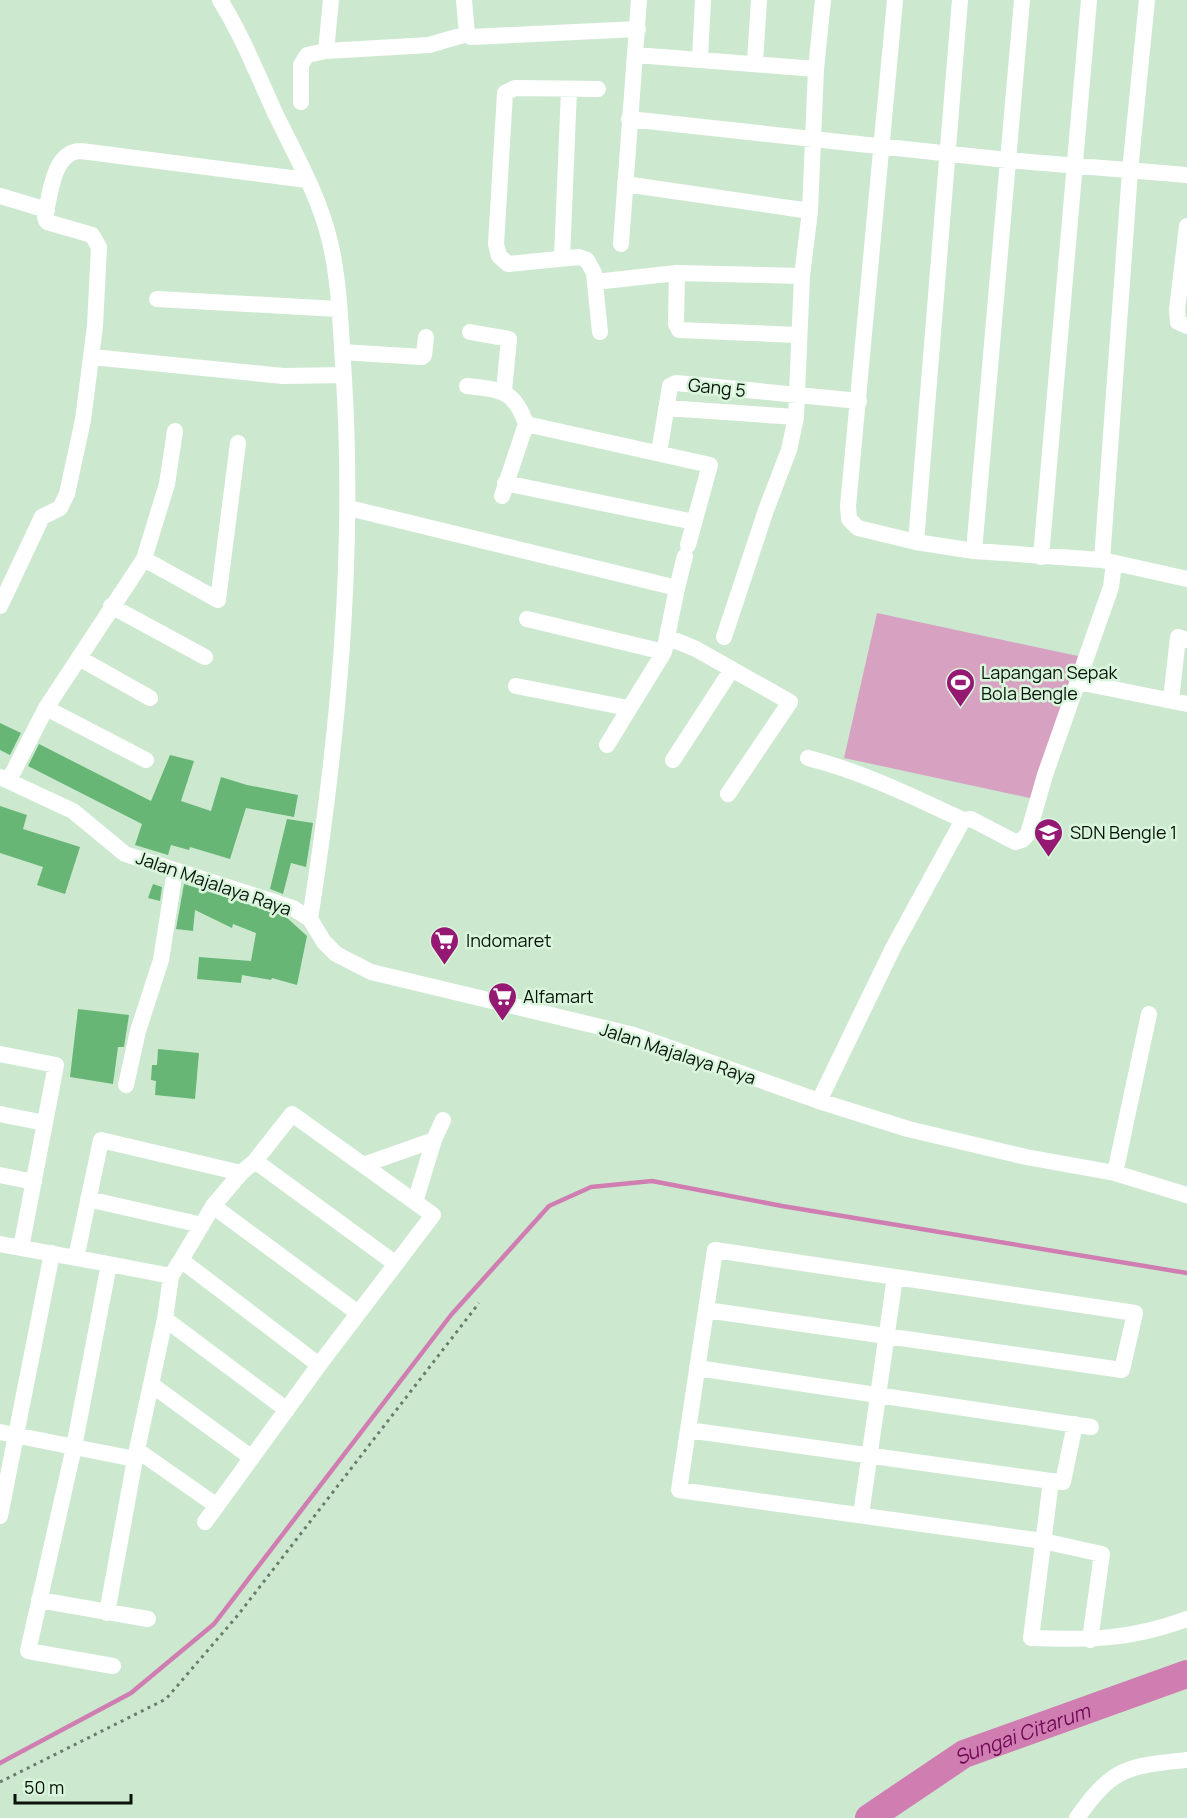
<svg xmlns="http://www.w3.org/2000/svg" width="1187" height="1818" font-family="Manrope,sans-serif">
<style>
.green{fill:#d7a2c2}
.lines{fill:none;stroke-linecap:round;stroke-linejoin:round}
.stream{stroke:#d07db1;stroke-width:4.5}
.river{stroke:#d07db1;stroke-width:28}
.building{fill:#67b676}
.path{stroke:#697c6c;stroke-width:3;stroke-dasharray:3 4.5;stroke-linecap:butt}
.minor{stroke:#fff;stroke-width:16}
.labels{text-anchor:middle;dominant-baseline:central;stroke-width:5;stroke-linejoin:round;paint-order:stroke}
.street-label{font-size:18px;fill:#09130a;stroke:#d9f6dd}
.poi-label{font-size:18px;fill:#09130a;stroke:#d9f6dd;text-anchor:start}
.water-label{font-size:20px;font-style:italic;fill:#700a55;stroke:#d9f6dd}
</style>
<rect width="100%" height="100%" fill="#cce9d0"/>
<path class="green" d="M 877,613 L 1078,656 L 1039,800 L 844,758 Z"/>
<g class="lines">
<path class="stream" d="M 0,1763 L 131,1693 L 214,1624 L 451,1315 L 549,1206 L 591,1187 L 652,1181 L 782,1206 L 1187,1273"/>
<path class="river" id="s1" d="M 869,1818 L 964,1754 L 1187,1674"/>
</g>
<path class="building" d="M 0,723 L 21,733 L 10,755 L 0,750 Z
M 39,744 L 151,801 L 170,755 L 194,761 L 181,801 L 211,811 L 221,777 L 247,785 L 298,795 L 294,817 L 246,808 L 230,859 L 190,847 L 189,850 L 171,845 L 168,855 L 135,845 L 142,824 L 28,766 Z
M 0,806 L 27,815 L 23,829 L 80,847 L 65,894 L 37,885 L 43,867 L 0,853 Z
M 287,819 L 313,823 L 306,867 L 291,863 L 283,894 L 270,889 Z
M 153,884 L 162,887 L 160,901 L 148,898 Z
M 184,884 L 285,916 L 307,936 L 297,985 L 272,978 L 271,980 L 242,975 L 241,983 L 197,979 L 199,957 L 251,961 L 256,933 L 233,924 L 232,928 L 195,910 L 193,931 L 176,929 Z
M 78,1009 L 129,1015 L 124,1047 L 118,1047 L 113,1084 L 70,1077 Z
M 158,1049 L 199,1053 L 195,1099 L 155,1095 L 156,1081 L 151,1080 L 152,1065 L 157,1065 Z"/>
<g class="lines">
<path class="path" d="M 0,1782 L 166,1699 L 238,1615 L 479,1303"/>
<path class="minor" d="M 220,0 C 243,37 258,76 276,115 C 296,156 320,198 330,242 C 340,283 341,336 344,379 C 355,560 338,740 310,919
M 464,0 L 467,34 L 471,37 L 638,29
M 895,0 L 848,506 L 849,519 L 858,528 L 916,542 L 974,551 L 1102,560 L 1187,579
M 326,51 L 429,45 L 467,34
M 636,55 L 816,69
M 700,58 L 703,0
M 755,62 L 759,0
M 598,89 L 515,88 L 505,93 L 496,244 L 499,256 L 508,264 L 579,257 L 587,260 L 594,273 L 600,332
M 301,102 L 301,65 L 307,55 L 326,51 L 331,0
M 629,119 L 1007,160 L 1187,175
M 625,184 L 810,211
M 0,196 L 47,210
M 1187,226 L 1177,310 L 1178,322 L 1187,326
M 621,244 L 639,0
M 562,258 L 569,90
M 595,282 L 677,273
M 157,299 L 338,309
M 470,332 L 509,339 L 504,391
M 798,335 L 679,330 L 676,324 L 677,273 L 802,276
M 342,352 L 422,357 L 424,355 L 426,337
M 92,357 L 283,376 L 343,375
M 467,386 C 500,390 514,389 526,424 L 502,496
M 666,408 L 796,417
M 526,424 L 710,465 L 688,545
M 659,453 L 670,386 L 676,383 L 859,401
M 505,483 L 694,522
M 349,508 L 677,588 L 664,652 L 527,619
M 916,542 L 960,0
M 974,551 L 1022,0
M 1041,557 L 1089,0
M 144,559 L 218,600 L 238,443
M 1102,560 L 1130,171 L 1147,0
M 677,588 L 685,556
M 0,606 L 42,517 L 60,508 L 67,494 L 83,420 L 95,326 L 99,247 L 92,235 L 47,222 L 45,217 C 50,195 53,151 81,151 L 307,180
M 111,606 L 205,657
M 667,637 L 696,649 L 790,702 L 728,794
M 724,637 L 766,510 L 789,450 L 796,417 L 802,276 L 810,211 L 816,69 L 823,0
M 79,658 L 150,698
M 1078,682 L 1187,704
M 516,686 L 628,708
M 1171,700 L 1178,637 L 1187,640
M 46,708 L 146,760
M 607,745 L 664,652
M 808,758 C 863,772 912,796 963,820
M 673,760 L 732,669
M 0,777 L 73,811 L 125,854 L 293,908 L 310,919 L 324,942 L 336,954 L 371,972 L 634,1035 L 819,1101 L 908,1129 L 1026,1157 L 1115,1173 L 1187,1195
M 9,780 L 46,708 L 144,559 L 167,484 L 175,431
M 0,1054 L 56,1065 L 21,1248
M 126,1085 L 138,1031 L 161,960 L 175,871
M 819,1101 L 893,948 L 963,820 L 971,819 L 1015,842 L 1022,840 L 1028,834 L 1045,775 L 1111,587 L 1114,563
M 0,1114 L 45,1123
M 434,1140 L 443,1120
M 255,1161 L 396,1264
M 363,1165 L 434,1140 L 415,1202
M 241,1173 L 255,1161 L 292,1114 L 433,1215 L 319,1365
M 1115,1173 L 1149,1014
M 0,1175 L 34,1182
M 88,1199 L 202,1225
M 213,1206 L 358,1313
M 0,1244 L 109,1264 L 74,1447 L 0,1432
M 76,1258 L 101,1140 L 241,1173 L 213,1206 L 181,1260
M 109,1264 L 171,1276 L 181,1260 L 319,1365 L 205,1522
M 165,1319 L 287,1410
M 697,1368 L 1091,1427
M 152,1385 L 252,1458
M 688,1430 C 697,1370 706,1310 715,1250 L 1135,1313 L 1122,1370 L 706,1310
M 137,1450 L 217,1506
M 1051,1481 L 1063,1482 L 1075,1424
M 861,1515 L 895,1277
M 0,1516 L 52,1253
M 39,1600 L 148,1619
M 107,1613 L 135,1459
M 1090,1640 L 1102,1554 L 1043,1541 L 679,1490 L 688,1430 L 1051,1481 L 1031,1638 C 1090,1640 1130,1640 1187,1619
M 113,1666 L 28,1651 L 74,1447 L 135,1459 L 165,1319 L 171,1276
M 1077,1818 C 1113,1767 1127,1766 1187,1760"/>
</g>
<defs>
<symbol id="stadium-pin" viewBox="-11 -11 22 30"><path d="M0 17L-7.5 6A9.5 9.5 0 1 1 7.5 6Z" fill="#951872" stroke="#d9f6dd"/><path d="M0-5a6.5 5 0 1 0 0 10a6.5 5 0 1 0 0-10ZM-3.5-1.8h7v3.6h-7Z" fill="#fff"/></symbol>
<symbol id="school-pin" viewBox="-11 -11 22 30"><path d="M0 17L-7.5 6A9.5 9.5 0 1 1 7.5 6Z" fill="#951872" stroke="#d9f6dd"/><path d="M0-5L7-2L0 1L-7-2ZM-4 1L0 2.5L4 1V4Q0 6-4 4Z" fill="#fff"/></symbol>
<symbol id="supermarket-pin" viewBox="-11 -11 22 30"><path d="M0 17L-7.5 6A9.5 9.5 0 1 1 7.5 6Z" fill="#951872" stroke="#d9f6dd"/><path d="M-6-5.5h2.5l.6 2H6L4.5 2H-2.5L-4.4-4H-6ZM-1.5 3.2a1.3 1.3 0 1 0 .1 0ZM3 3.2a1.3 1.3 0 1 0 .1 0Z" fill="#fff"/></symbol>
</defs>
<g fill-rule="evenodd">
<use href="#stadium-pin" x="944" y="666" width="33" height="45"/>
<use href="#school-pin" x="1032" y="816" width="33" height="45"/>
<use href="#supermarket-pin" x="428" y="924" width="33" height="45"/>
<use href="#supermarket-pin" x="486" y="980" width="33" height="45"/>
</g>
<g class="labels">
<g class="street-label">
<text transform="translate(717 387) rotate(6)">Gang 5</text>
<text transform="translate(214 883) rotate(19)">Jalan Majalaya Raya</text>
<text transform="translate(678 1053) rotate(18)">Jalan Majalaya Raya</text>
</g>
<g class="poi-label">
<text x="981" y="672">Lapangan Sepak<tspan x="981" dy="21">Bola Bengle</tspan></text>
<text x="1070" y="832">SDN Bengle 1</text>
<text x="466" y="940">Indomaret</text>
<text x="523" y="996">Alfamart</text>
</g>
<g class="water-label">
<text stroke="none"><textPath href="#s1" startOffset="176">Sungai Citarum</textPath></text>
</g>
</g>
<path d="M15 1794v9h116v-9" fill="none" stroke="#09130a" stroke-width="3"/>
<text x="24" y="1794" font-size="18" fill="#09130a" stroke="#d9f6dd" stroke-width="4.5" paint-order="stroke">50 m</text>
</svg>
